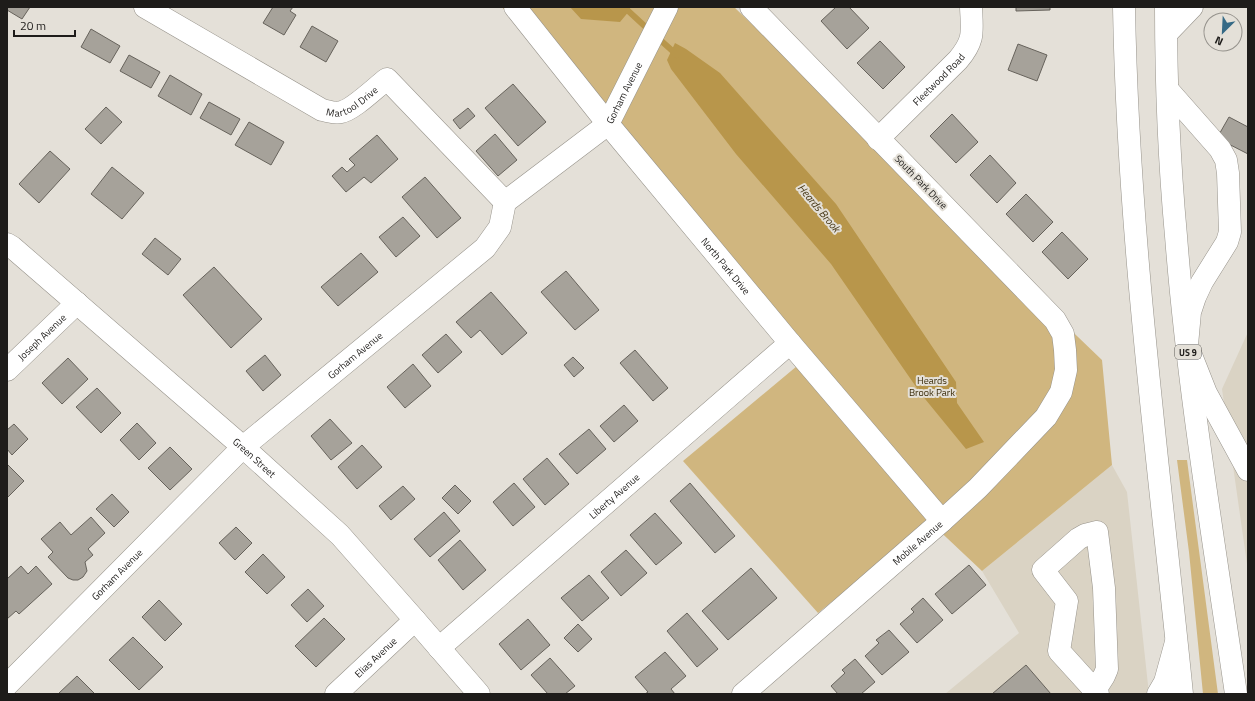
<svg xmlns="http://www.w3.org/2000/svg" width="1255" height="701" font-family="'Titillium Web',sans-serif">
<style>
.built{fill:#dad3c4}
.green{fill:#d0b67f}
.water{fill:#b8964b}
.lines{fill:none;stroke-linecap:round;stroke-linejoin:round}
.stream{stroke:#b8964b;stroke-width:6}
.building{fill:#a6a29a;stroke:#67635c}
.minor-casing{stroke:#97938b;stroke-width:23}
.highway-casing{stroke:#97938b;stroke-width:23}
.minor{stroke:#fff;stroke-width:22}
.highway{stroke:#fff;stroke-width:22}
.labels{text-anchor:middle;dominant-baseline:central;stroke-width:4;stroke-linejoin:round;paint-order:stroke}
.shield{fill:#e4e0d8;stroke:#595753;stroke-width:1}
.shield-label{font-size:9px;font-weight:bold;fill:#1e1c1a}
.street-label{font-size:10px;fill:#1e1c1a;stroke:#e4e0d8}
.park-label{font-size:10px;fill:#382907;stroke:#e4e0d8}
.water-label{font-size:11px;font-style:italic;fill:#453615;stroke:#e4e0d8}
</style>
<rect width="100%" height="100%" fill="#e4e0d8"/>
<path class="built" d="M 1248,332 L 1248,571 L 1222,389 Z
M 1112,465 L 1127,492 L 1149,694 L 945,694 L 1019,633 L 982,571 Z"/>
<path class="green" d="M 502,7 L 734,7 L 1102,360 L 1112,465 L 982,571 L 930,522 L 818,613 L 683,461 L 797,366 Z
M 1177,460 L 1187,460 L 1218,694 L 1203,694 L 1189,552 Z"/>
<path class="water" d="M 570,7 L 630,7 L 630,10 L 620,22 L 581,19 Z
M 675,43 L 686,49 L 720,73 L 836,204 L 956,382 L 957,403 L 984,442 L 966,449 L 921,394 L 831,264 L 736,154 L 671,69 L 667,60 Z"/>
<g class="lines">
<path class="stream" d="M 624,7 L 650,31
M 657,37 L 677,55"/>
</g>
<path class="building" d="M 7,7 L 30,7 L 22,19 L 7,10 Z
M 273,7 L 293,7 L 290,11 L 296,15 L 284,35 L 263,23 Z
M 836,7 L 849,7 L 869,28 L 847,49 L 821,21 Z
M 1016,7 L 1050,7 L 1050,10 L 1016,11 Z
M 312,26 L 338,41 L 326,62 L 300,47 Z
M 91,29 L 120,46 L 110,63 L 81,47 Z
M 880,41 L 905,67 L 883,89 L 857,63 Z
M 1018,44 L 1047,55 L 1037,81 L 1008,70 Z
M 129,55 L 160,72 L 151,88 L 120,71 Z
M 170,75 L 202,94 L 191,115 L 158,96 Z
M 513,84 L 546,122 L 518,146 L 485,108 Z
M 209,102 L 240,119 L 231,135 L 200,118 Z
M 106,107 L 122,122 L 101,144 L 85,129 Z
M 468,108 L 475,116 L 460,129 L 453,120 Z
M 952,114 L 978,142 L 956,163 L 930,136 Z
M 1229,117 L 1248,127 L 1248,154 L 1217,138 Z
M 249,122 L 284,142 L 271,165 L 235,145 Z
M 495,134 L 517,160 L 498,176 L 476,151 Z
M 377,135 L 398,159 L 371,183 L 364,177 L 346,192 L 332,176 L 342,167 L 347,172 L 355,165 L 349,159 Z
M 50,151 L 70,169 L 39,203 L 19,184 Z
M 990,155 L 1016,183 L 997,203 L 970,175 Z
M 112,167 L 144,193 L 122,219 L 91,194 Z
M 425,177 L 461,218 L 437,238 L 402,197 Z
M 1026,194 L 1053,222 L 1033,242 L 1006,214 Z
M 403,217 L 420,236 L 396,257 L 379,237 Z
M 1062,232 L 1088,259 L 1068,279 L 1042,252 Z
M 155,238 L 181,259 L 168,275 L 142,254 Z
M 361,253 L 378,272 L 338,306 L 321,287 Z
M 214,267 L 262,319 L 231,348 L 183,295 Z
M 566,271 L 599,310 L 575,330 L 541,292 Z
M 491,292 L 527,333 L 502,355 L 480,330 L 471,338 L 456,322 Z
M 446,334 L 462,352 L 438,373 L 422,355 Z
M 635,350 L 668,388 L 653,401 L 620,363 Z
M 265,355 L 281,375 L 263,391 L 246,371 Z
M 573,357 L 584,368 L 574,377 L 564,365 Z
M 68,358 L 88,379 L 62,404 L 42,383 Z
M 413,364 L 431,386 L 405,408 L 387,387 Z
M 97,388 L 121,413 L 101,433 L 76,407 Z
M 624,405 L 638,421 L 614,442 L 600,426 Z
M 330,419 L 352,443 L 331,460 L 311,436 Z
M 137,423 L 156,443 L 139,460 L 120,440 Z
M 14,424 L 28,439 L 12,455 L 7,449 L 7,430 Z
M 589,429 L 606,449 L 577,474 L 559,454 Z
M 362,445 L 382,467 L 357,489 L 338,467 Z
M 170,447 L 192,469 L 170,490 L 148,468 Z
M 547,458 L 569,484 L 545,505 L 523,479 Z
M 7,464 L 24,481 L 7,498 Z
M 514,483 L 535,507 L 513,526 L 493,502 Z
M 690,483 L 735,536 L 715,553 L 670,501 Z
M 455,485 L 471,501 L 458,514 L 442,498 Z
M 403,486 L 415,499 L 391,520 L 379,506 Z
M 112,494 L 129,512 L 114,527 L 96,509 Z
M 444,512 L 460,531 L 430,557 L 414,539 Z
M 655,513 L 682,543 L 656,565 L 630,535 Z
M 91,517 L 105,533 L 88,549 L 93,555 L 85,562 L 87,571 L 83,577 L 78,580 L 73,580 L 68,578 L 48,557 L 53,552 L 41,539 L 60,522 L 71,535 Z
M 236,527 L 252,543 L 235,560 L 219,543 Z
M 460,540 L 486,570 L 463,590 L 438,560 Z
M 626,550 L 647,573 L 621,596 L 601,572 Z
M 263,554 L 285,577 L 267,594 L 245,572 Z
M 969,565 L 986,585 L 952,614 L 935,594 Z
M 21,566 L 28,574 L 36,566 L 52,584 L 19,614 L 16,611 L 7,619 L 7,579 Z
M 751,568 L 777,598 L 728,640 L 702,611 Z
M 589,575 L 609,598 L 582,621 L 561,598 Z
M 308,589 L 324,606 L 307,622 L 291,605 Z
M 923,598 L 943,620 L 917,643 L 900,624 L 914,612 L 911,609 Z
M 159,600 L 182,624 L 165,641 L 142,617 Z
M 687,613 L 718,649 L 697,667 L 667,631 Z
M 324,618 L 345,639 L 316,667 L 295,646 Z
M 528,619 L 550,645 L 521,670 L 499,644 Z
M 578,624 L 592,639 L 578,652 L 564,638 Z
M 889,630 L 909,652 L 882,675 L 865,656 L 879,643 L 876,640 Z
M 133,637 L 163,667 L 139,690 L 109,660 Z
M 665,652 L 686,676 L 671,689 L 675,694 L 645,694 L 648,692 L 635,677 Z
M 550,658 L 575,686 L 565,694 L 548,694 L 531,675 Z
M 855,659 L 875,682 L 861,694 L 838,694 L 831,686 L 845,673 L 842,670 Z
M 1026,665 L 1051,694 L 992,694 Z
M 77,676 L 95,694 L 58,694 Z"/>
<g class="lines">
<defs>
<g id="minor">
<path id="s1" d="M 145,7 L 322,110 C 328,111 335,114 341,112 C 353,110 376,87 387,79 L 505,202"/>
<path id="s2" d="M 515,7 L 608,124 L 790,343 L 942,521"/>
<path d="M 1167,33 L 1192,7"/>
<path d="M 1168,90 L 1220,149 L 1226,160 L 1228,173 L 1230,232 L 1227,242 L 1202,282 L 1195,297 L 1190,312 L 1187,345 L 1206,393 L 1248,470"/>
<path id="s3" d="M 878,139 L 958,60 C 975,40 972,32 971,7"/>
<path id="s4" d="M 7,244 L 12,247 L 243,447 L 340,535 L 415,620 L 479,694"/>
<path id="s5" d="M 7,370 L 77,303"/>
<path id="s6" d="M 439,648 L 790,343"/>
<path id="s7" d="M 7,685 L 243,447 L 485,248 L 500,227 L 505,202 L 608,124 L 667,7"/>
<path d="M 1095,690 L 1104,676 L 1107,669 L 1104,588 L 1097,532 L 1085,535 L 1078,539 L 1043,570 L 1067,601 L 1059,651 L 1098,694"/>
<path id="s8" d="M 336,694 L 415,620"/>
<path id="s9" d="M 743,694 L 942,521 L 978,488 L 1046,417 L 1061,392 L 1066,370 L 1065,350 L 1063,334 L 1055,320 L 751,7"/>
<path d="M 1158,694 L 1165,682 L 1176,642"/>
</g>
<path id="highway" d="M 1124,7 C 1128,237 1159,465 1182,694
M 1166,7 C 1166,83 1169,160 1176,236 C 1188,390 1214,542 1236,694"/>
</defs>
<use href="#minor" class="minor-casing"/>
<use href="#highway" class="highway-casing"/>
<use href="#minor" class="minor"/>
<use href="#highway" class="highway"/>
</g>
<g class="labels">
<rect class="shield" x="1175" y="345" width="26" height="14" rx="3"/>
<g class="shield-label">
<text x="1188" y="352">US 9</text>
</g>
<g class="street-label">
<text stroke="none"><textPath href="#s3" startOffset="85">Fleetwood Road</textPath></text>
<text stroke="none"><textPath href="#s7" startOffset="864">Gorham Avenue</textPath></text>
<text stroke="none"><textPath href="#s1" startOffset="238">Martool Drive</textPath></text>
<text transform="translate(921 182) rotate(46)">South Park Drive</text>
<text stroke="none"><textPath href="#s2" startOffset="334">North Park Drive</textPath></text>
<text stroke="none"><textPath href="#s5" startOffset="48">Joseph Avenue</textPath></text>
<text stroke="none"><textPath href="#s7" startOffset="480">Gorham Avenue</textPath></text>
<text stroke="none"><textPath href="#s4" startOffset="327">Green Street</textPath></text>
<text stroke="none"><textPath href="#s6" startOffset="232">Liberty Avenue</textPath></text>
<text stroke="none"><textPath href="#s9" startOffset="231">Mobile Avenue</textPath></text>
<text stroke="none"><textPath href="#s7" startOffset="156">Gorham Avenue</textPath></text>
<text stroke="none"><textPath href="#s8" startOffset="54">Elias Avenue</textPath></text>
</g>
<g class="park-label">
<text x="932" y="380">Heards<tspan x="932" dy="12">Brook Park</tspan></text>
</g>
<g class="water-label">
<text transform="translate(819 208) rotate(50)">Heards Brook</text>
</g>
</g>
<rect width="1255" height="701" fill="none" stroke="#1e1c1a" stroke-width="16"/>
<g transform="translate(1223 32) rotate(204)"><circle r="19" fill="#e4e0d8" stroke="#95928c"/>
<path d="M0-3L7 15L0 10L-7 15Z" fill="#366a86"/>
<text y="-6" font-size="11" font-weight="bold" text-anchor="middle" fill="#1e1c1a">N</text>
</g>
<path d="M14 30v6h61v-6" fill="none" stroke="#1e1c1a" stroke-width="2"/>
<text x="20" y="30" font-size="12" fill="#1e1c1a" stroke="#e4e0d8" stroke-width="3" paint-order="stroke">20 m</text>
</svg>
